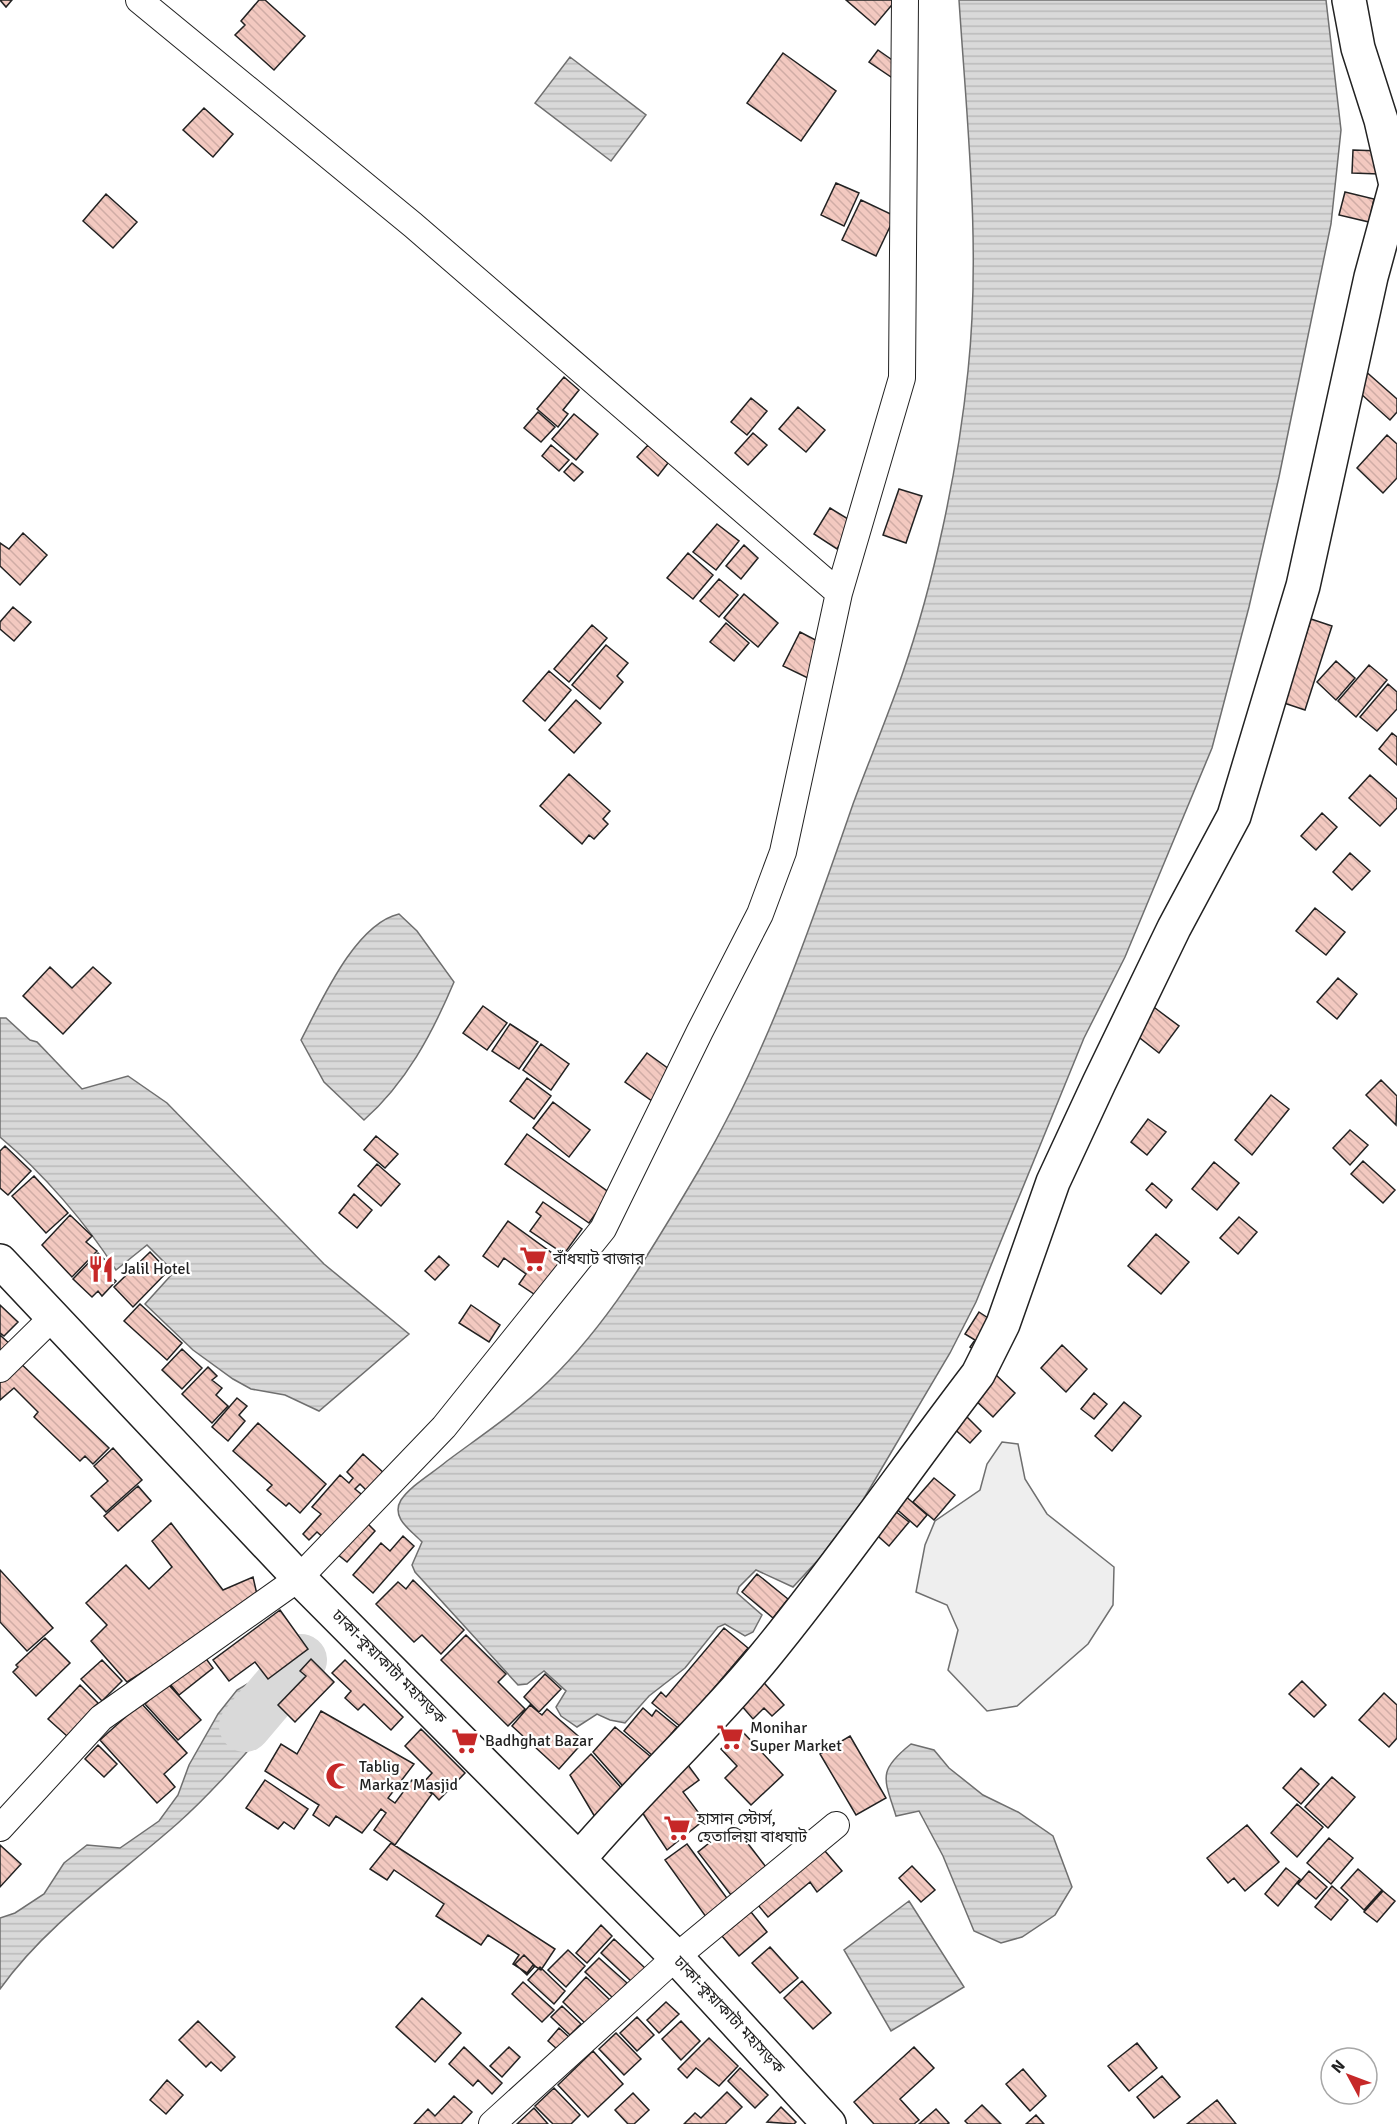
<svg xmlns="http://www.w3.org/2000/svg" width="1397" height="2124" font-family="Signika,'Noto Sans Bengali',sans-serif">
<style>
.green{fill:#eee;stroke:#6f6f6f;stroke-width:1.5}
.water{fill:url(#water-rules);stroke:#6f6f6f;stroke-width:1.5}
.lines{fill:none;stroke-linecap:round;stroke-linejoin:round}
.river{stroke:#d9d9d9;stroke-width:52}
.building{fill:url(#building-back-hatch);stroke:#222;stroke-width:1.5}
.street-casing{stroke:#222;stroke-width:28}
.secondary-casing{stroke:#222;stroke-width:36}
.primary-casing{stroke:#222;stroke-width:36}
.street{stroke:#fff;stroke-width:26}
.secondary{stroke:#fff;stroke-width:33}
.primary{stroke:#fff;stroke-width:33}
.labels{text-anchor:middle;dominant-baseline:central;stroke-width:4.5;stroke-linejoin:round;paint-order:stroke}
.poi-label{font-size:16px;fill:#222;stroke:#fff;text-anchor:start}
.street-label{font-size:16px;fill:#222;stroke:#fff}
</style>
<defs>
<pattern id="water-rules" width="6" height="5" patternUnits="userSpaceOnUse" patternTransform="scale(1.5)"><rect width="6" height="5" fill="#d9d9d9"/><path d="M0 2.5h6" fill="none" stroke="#bababa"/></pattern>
<pattern id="building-back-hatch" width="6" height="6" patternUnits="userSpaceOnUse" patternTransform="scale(1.5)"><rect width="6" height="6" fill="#f3c9c0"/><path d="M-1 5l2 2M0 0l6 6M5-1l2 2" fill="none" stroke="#d0aca5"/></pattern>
</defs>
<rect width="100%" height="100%" fill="#fff"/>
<path class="green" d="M 1002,1442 L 1018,1444 L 1025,1479 L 1047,1514 L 1114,1567 L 1113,1605 L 1088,1644 L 1017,1706 L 987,1711 L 948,1670 L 958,1630 L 947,1605 L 916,1592 L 925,1545 L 935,1521 L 980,1490 L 987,1464 Z"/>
<path class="water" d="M 959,0 L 1326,0 L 1341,130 L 1331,224 L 1279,477 L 1249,607 L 1212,748 L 1125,957 L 1084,1038 L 976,1302 L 950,1353 L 863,1500 L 819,1559 L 793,1587 L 756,1570 L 739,1587 L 737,1593 L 762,1615 L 753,1632 L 745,1636 L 725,1624 L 718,1627 L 685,1668 L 649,1696 L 625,1723 L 610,1720 L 597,1714 L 577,1727 L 561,1716 L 556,1707 L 566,1691 L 544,1671 L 527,1684 L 518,1685 L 415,1572 L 412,1565 L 422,1542 C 412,1531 390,1518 401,1500 C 411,1485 433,1473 447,1461 C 482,1435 518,1411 549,1381 C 611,1321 655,1244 699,1170 C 766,1056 810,929 853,804 C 869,761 887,718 902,675 C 934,583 958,469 968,371 C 981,248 967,123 959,0 Z
M 570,57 L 646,115 L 611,161 L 535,103 Z
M 399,914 L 417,931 L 454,982 C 432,1034 406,1083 364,1120 L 324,1082 L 301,1040 C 321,1002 355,924 399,914 Z
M 0,1018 L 6,1018 L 30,1040 L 37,1042 L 82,1089 L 128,1076 L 167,1103 L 324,1264 L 409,1334 L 319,1411 L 285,1395 L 251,1389 L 233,1379 L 193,1350 L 145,1304 L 174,1272 L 147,1245 L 116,1270 C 87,1224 42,1172 0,1137 Z
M 289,1668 L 297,1678 C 283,1690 273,1700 275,1720 C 244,1755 213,1792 178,1823 C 117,1877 48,1922 0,1989 L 0,1918 L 15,1913 L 44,1894 L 64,1863 L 87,1845 L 120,1848 L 159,1821 L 178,1795 L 189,1765 L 218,1714 L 237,1690 L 254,1680 L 271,1681 Z
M 911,1744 L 934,1750 L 949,1768 L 983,1795 L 1018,1812 L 1053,1836 L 1072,1887 L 1055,1915 L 1022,1937 L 1001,1943 L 974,1931 L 943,1856 L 919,1811 L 896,1816 C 884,1778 877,1771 911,1744 Z
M 909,1901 L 964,1987 L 891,2031 L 844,1950 Z"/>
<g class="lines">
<path class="river" d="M 245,1726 L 301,1660"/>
</g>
<path class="building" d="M 0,0 L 12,0 L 6,7 Z
M 259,0 L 265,0 L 305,36 L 274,70 L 235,35 L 245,25 L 241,21 Z
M 846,0 L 896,0 L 875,25 Z
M 878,50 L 902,67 L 894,79 L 869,62 Z
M 783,53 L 836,91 L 801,141 L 747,103 Z
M 204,108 L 233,134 L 213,157 L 183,130 Z
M 1353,150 L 1380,151 L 1379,174 L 1352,173 Z
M 836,183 L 859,193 L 844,226 L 821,215 Z
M 1345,192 L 1374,199 L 1369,222 L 1339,215 Z
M 106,194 L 137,222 L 113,248 L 83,221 Z
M 861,200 L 895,216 L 876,256 L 842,240 Z
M 1363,369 L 1397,399 L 1397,412 L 1390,420 L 1350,384 Z
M 564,377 L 579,390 L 563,410 L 568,414 L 558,427 L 537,409 Z
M 751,398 L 767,411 L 747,435 L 731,422 Z
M 798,407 L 825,430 L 806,452 L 779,429 Z
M 538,412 L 555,427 L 541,442 L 524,428 Z
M 574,414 L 598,434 L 576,460 L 552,439 Z
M 753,433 L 767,445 L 748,465 L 735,453 Z
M 1387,435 L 1397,444 L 1397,478 L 1383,493 L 1357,468 Z
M 551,445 L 569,460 L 559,471 L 542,456 Z
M 648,445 L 668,463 L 658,476 L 637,457 Z
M 572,463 L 583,472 L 574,481 L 564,472 Z
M 899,489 L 922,496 L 906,543 L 883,535 Z
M 830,508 L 853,522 L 837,549 L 814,534 Z
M 717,524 L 739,541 L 716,570 L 693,552 Z
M 23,533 L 47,555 L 20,585 L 0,566 L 0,543 L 9,549 Z
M 744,545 L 758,558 L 741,579 L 726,566 Z
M 688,553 L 713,575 L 693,599 L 667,578 Z
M 719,579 L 738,595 L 719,617 L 700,601 Z
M 744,594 L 778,623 L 758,647 L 724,618 Z
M 13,607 L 31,622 L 14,641 L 0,629 L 0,622 Z
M 1311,619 L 1332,626 L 1305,710 L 1284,703 Z
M 726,623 L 749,643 L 734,661 L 710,642 Z
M 592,625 L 607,638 L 569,682 L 554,669 Z
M 800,632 L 831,648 L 814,681 L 783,666 Z
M 606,645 L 628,663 L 617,676 L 623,682 L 600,709 L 572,685 Z
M 1336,661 L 1355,678 L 1336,700 L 1317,682 Z
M 1369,665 L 1387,680 L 1356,717 L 1338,701 Z
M 549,671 L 571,690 L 545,721 L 523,701 Z
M 1388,684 L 1397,692 L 1397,709 L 1377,731 L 1360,717 Z
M 576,700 L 601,723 L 574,753 L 549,730 Z
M 1392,733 L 1397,737 L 1397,765 L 1379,749 Z
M 569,774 L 610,811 L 603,819 L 608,824 L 594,839 L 589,835 L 582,844 L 540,806 Z
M 1370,775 L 1397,799 L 1397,808 L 1380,826 L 1349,798 Z
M 1322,813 L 1337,827 L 1316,850 L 1301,836 Z
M 1350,853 L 1370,871 L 1352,890 L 1333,872 Z
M 1315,908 L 1345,932 L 1326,955 L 1296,931 Z
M 50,967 L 72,988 L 93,967 L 111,983 L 63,1034 L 23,996 Z
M 1338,978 L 1357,994 L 1337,1019 L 1317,1002 Z
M 1151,1005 L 1179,1026 L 1159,1053 L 1131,1031 Z
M 483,1006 L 507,1023 L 487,1050 L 463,1033 Z
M 510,1024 L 538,1042 L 519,1069 L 492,1051 Z
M 541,1044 L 569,1064 L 551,1090 L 523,1070 Z
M 647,1053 L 673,1072 L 652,1101 L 625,1082 Z
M 527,1078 L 551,1096 L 534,1119 L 510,1101 Z
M 1381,1080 L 1397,1096 L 1396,1125 L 1366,1095 Z
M 1271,1095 L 1289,1109 L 1252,1155 L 1235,1140 Z
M 553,1102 L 590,1130 L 569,1157 L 533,1128 Z
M 1148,1119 L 1166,1132 L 1147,1155 L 1131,1142 Z
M 1350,1130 L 1368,1145 L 1350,1165 L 1333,1148 Z
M 527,1134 L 610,1193 L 589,1223 L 505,1164 Z
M 376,1136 L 398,1154 L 385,1168 L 364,1150 Z
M 5,1146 L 31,1171 L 8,1195 L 0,1188 L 0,1151 Z
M 1363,1161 L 1395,1190 L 1383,1203 L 1351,1174 Z
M 1214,1162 L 1239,1183 L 1217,1210 L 1192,1189 Z
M 377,1164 L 400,1184 L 381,1206 L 358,1186 Z
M 34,1176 L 68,1213 L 46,1233 L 12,1196 Z
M 1152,1183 L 1172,1200 L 1166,1208 L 1146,1190 Z
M 354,1194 L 372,1210 L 357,1228 L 339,1213 Z
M 543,1202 L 582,1229 L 564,1254 L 530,1231 L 541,1216 L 536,1212 Z
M 70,1215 L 92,1236 L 86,1242 L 97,1251 L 72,1277 L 42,1245 Z
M 1239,1217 L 1257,1232 L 1238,1254 L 1220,1238 Z
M 508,1221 L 563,1261 L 537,1296 L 519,1284 L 526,1274 L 504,1258 L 498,1267 L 483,1256 Z
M 1156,1234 L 1189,1262 L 1161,1294 L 1128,1266 Z
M 150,1252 L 168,1271 L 133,1307 L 114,1287 Z
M 98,1253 L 111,1266 L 105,1272 L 116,1281 L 102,1296 L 98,1291 L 92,1297 L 73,1279 Z
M 439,1256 L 449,1265 L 435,1280 L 425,1271 Z
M 140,1304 L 182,1343 L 167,1360 L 124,1321 Z
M 0,1305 L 18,1322 L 4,1336 L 0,1333 Z
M 471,1305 L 500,1325 L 489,1342 L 459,1323 Z
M 979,1312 L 1000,1326 L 981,1354 L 970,1347 L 975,1340 L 965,1334 Z
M 0,1335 L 12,1346 L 0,1359 Z
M 1062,1345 L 1087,1369 L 1066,1392 L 1041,1368 Z
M 182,1349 L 202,1368 L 182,1389 L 162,1370 Z
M 15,1358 L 109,1448 L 93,1464 L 85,1456 L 80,1461 L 34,1417 L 38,1412 L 14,1388 L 0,1400 L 0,1373 Z
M 208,1367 L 217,1376 L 212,1380 L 222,1388 L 216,1395 L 228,1406 L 212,1423 L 182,1394 Z
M 995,1374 L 1015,1393 L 993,1417 L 973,1398 Z
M 1094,1393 L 1107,1404 L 1094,1419 L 1081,1409 Z
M 237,1398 L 247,1406 L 239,1415 L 245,1421 L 228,1441 L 212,1427 Z
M 1124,1402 L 1141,1416 L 1112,1451 L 1095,1436 Z
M 962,1412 L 981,1431 L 970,1443 L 950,1425 Z
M 258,1423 L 326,1484 L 300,1513 L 289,1503 L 286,1506 L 267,1490 L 272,1485 L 233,1451 Z
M 113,1448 L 142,1480 L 106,1512 L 91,1496 L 108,1481 L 94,1466 Z
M 363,1454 L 385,1474 L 368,1492 L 360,1484 L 355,1489 L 365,1497 L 326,1540 L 317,1532 L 309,1540 L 303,1534 L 321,1514 L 312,1507 L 340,1475 L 349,1483 L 353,1478 L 347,1472 Z
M 934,1478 L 955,1495 L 934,1520 L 913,1502 Z
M 138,1486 L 151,1501 L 118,1531 L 104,1516 Z
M 903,1494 L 927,1515 L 917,1527 L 893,1506 Z
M 890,1507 L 909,1522 L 889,1546 L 871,1530 Z
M 362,1518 L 375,1531 L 347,1562 L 332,1550 Z
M 171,1523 L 223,1590 L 253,1577 L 258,1599 L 127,1682 L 91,1641 L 107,1625 L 86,1603 L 126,1565 L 149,1589 L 172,1567 L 152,1541 Z
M 403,1536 L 414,1546 L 373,1593 L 353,1575 L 381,1543 L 390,1551 Z
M 0,1570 L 53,1628 L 27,1651 L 0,1622 Z
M 757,1574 L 788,1599 L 773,1618 L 742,1592 Z
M 413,1580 L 464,1630 L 441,1654 L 422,1635 L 414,1642 L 376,1604 L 398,1582 L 406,1589 Z
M 280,1610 L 308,1649 L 268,1679 L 255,1662 L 229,1681 L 213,1660 Z
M 724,1628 L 748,1648 L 681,1727 L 652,1703 L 661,1692 L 666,1697 Z
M 466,1635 L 506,1674 L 498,1682 L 525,1709 L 508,1726 L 441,1660 Z
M 45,1638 L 70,1663 L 36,1696 L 13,1672 L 18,1667 L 16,1665 Z
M 204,1656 L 213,1668 L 179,1695 L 170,1684 Z
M 311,1659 L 334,1682 L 295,1722 L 278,1705 L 306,1676 L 300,1671 Z
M 102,1660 L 122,1681 L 102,1701 L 81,1679 Z
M 345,1660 L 403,1717 L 391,1730 L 364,1704 L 358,1710 L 345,1698 L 351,1691 L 332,1673 Z
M 545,1674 L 561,1689 L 539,1712 L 524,1697 Z
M 757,1675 L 784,1705 L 772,1716 L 764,1708 L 753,1719 L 734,1697 Z
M 1302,1681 L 1326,1705 L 1314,1717 L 1289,1694 Z
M 167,1683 L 201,1720 L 178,1740 L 145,1704 Z
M 80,1685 L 98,1703 L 67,1736 L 48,1719 Z
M 1384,1693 L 1397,1705 L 1397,1738 L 1389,1747 L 1359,1720 Z
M 141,1703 L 187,1753 L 164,1774 L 175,1787 L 157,1803 L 100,1740 Z
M 530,1705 L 542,1715 L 547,1709 L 584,1741 L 559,1769 L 512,1726 Z
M 643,1708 L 652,1716 L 656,1710 L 677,1727 L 653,1756 L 624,1731 Z
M 321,1711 L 414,1764 L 388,1798 L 395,1803 L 412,1780 L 432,1794 L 395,1845 L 374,1830 L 386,1813 L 381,1809 L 362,1833 L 336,1816 L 329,1826 L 313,1815 L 319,1805 L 265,1771 L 281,1744 L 297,1754 Z
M 615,1727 L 656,1761 L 628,1792 L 593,1752 Z
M 421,1729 L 465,1773 L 439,1800 L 423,1783 L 432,1773 L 405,1746 Z
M 741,1730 L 783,1775 L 751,1805 L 725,1778 L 737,1766 L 721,1749 Z
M 850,1736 L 886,1798 L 856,1815 L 820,1754 Z
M 98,1745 L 117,1764 L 104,1777 L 85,1759 Z
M 591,1754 L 625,1792 L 595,1817 L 570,1775 Z
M 682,1757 L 699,1780 L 683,1792 L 704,1820 L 667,1850 L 636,1803 Z
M 1301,1768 L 1319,1784 L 1301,1804 L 1283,1788 Z
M 1332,1777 L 1355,1797 L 1328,1828 L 1305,1807 Z
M 265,1780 L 308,1809 L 294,1829 L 284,1822 L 278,1829 L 246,1808 Z
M 1297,1804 L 1323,1827 L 1297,1857 L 1271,1833 Z
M 733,1824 L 766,1867 L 731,1895 L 698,1852 Z
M 1247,1825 L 1279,1862 L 1245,1891 L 1234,1878 L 1228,1883 L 1207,1858 Z
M 1329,1838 L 1353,1858 L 1331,1884 L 1307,1863 Z
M 391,1843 L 555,1949 L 541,1970 L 533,1965 L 527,1973 L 513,1964 L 519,1955 L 488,1935 L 481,1945 L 436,1916 L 444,1904 L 394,1870 L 387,1880 L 370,1869 Z
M 687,1844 L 732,1905 L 709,1921 L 665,1860 Z
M 819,1844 L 842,1871 L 817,1892 L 810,1882 L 768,1917 L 753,1899 Z
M 0,1845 L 21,1864 L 0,1887 Z
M 912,1866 L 935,1890 L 921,1902 L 899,1878 Z
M 1286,1868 L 1300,1879 L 1278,1906 L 1265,1894 Z
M 1358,1869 L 1382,1890 L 1364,1910 L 1341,1888 Z
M 1309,1871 L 1327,1887 L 1316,1899 L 1298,1884 Z
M 1332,1886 L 1348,1900 L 1331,1920 L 1315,1907 Z
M 1383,1891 L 1395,1901 L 1377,1922 L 1364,1912 Z
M 751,1912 L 767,1932 L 739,1956 L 722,1936 Z
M 601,1925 L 612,1936 L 587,1963 L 576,1953 Z
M 614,1939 L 645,1968 L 632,1982 L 601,1953 Z
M 770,1947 L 798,1978 L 780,1993 L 752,1963 Z
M 568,1950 L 585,1966 L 566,1987 L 548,1970 Z
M 524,1955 L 535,1966 L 527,1975 L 515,1964 Z
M 599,1958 L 627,1983 L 613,1998 L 585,1972 Z
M 540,1967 L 565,1991 L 554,2004 L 528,1980 Z
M 586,1977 L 611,2001 L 588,2026 L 563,2002 Z
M 802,1981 L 831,2013 L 813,2029 L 784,1998 Z
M 523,1982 L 554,2010 L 542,2022 L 512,1994 Z
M 422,1998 L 461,2033 L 435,2062 L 396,2027 Z
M 666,2002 L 679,2014 L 659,2033 L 647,2020 Z
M 562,2006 L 581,2024 L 570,2035 L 551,2017 Z
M 637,2017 L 654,2035 L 637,2051 L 620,2033 Z
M 198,2021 L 235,2057 L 221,2071 L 211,2062 L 206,2067 L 179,2040 Z
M 681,2021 L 700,2041 L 681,2060 L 662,2039 Z
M 559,2028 L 569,2037 L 557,2049 L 548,2041 Z
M 616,2033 L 641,2059 L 624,2075 L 599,2049 Z
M 709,2038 L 738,2066 L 719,2086 L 696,2068 L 687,2078 L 678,2069 Z
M 1137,2043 L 1157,2068 L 1129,2091 L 1108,2066 Z
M 464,2047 L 502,2083 L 492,2094 L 478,2080 L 473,2086 L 449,2064 Z
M 509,2047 L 520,2057 L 502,2077 L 490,2066 Z
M 914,2047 L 934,2068 L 900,2099 L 919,2120 L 914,2124 L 874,2124 L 854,2102 Z
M 593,2051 L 623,2084 L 588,2117 L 558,2085 Z
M 740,2068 L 768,2095 L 755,2108 L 728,2081 Z
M 1023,2069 L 1046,2096 L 1030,2111 L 1006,2084 Z
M 1162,2076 L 1180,2097 L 1154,2118 L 1137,2097 Z
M 167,2080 L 183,2095 L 166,2114 L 150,2100 Z
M 554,2088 L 580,2115 L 571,2124 L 553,2124 L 535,2106 Z
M 727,2092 L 742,2107 L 725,2124 L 684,2124 L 695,2113 L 701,2118 Z
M 633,2093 L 649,2110 L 634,2124 L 628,2124 L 615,2110 Z
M 454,2096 L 472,2112 L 461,2124 L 414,2124 L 428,2109 L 435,2116 Z
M 1217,2100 L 1236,2124 L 1187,2124 Z
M 982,2105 L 1001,2124 L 968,2124 L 965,2121 Z
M 781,2107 L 796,2122 L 794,2124 L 767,2122 Z
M 534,2108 L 548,2124 L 517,2124 Z
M 936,2109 L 949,2123 L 947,2124 L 919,2124 Z
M 1036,2115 L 1044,2124 L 1026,2124 Z"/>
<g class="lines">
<defs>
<path id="street" d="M 139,0 L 413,225 L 839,593
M 0,1369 L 52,1318
M 0,1828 L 101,1718 L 299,1578 L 444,1427 L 603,1229 L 700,1031 L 760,914 L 783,852 L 839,593 L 902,378 L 905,0
M 492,2124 L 676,1957 L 836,1825"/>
<path id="secondary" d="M 579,1859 C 638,1789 706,1728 764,1657 C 839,1566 906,1468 978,1374 L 1003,1324 L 1053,1182 L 1099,1083 L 1174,928 L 1234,816 L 1303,586 L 1371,277 L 1396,185 L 1381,120 L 1358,48 L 1349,0"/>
<path id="primary" d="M 0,1261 L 299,1578 L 676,1957 L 829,2124"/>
</defs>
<use href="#street" class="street-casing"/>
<use href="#secondary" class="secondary-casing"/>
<use href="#primary" class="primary-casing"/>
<use href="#street" class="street"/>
<use href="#secondary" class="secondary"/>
<use href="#primary" class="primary"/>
</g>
<defs>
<symbol id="supermarket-bare" viewBox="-9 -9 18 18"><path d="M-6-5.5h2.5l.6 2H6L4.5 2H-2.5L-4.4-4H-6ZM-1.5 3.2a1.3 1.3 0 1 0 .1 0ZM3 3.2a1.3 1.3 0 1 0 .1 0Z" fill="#c62828" stroke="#fff" stroke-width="2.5" paint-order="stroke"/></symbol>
<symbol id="restaurant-bare" viewBox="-9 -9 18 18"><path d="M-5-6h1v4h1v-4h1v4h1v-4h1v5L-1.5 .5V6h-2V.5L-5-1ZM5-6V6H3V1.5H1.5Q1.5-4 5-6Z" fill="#c62828" stroke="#fff" stroke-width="2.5" paint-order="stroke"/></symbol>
<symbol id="mosque-bare" viewBox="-9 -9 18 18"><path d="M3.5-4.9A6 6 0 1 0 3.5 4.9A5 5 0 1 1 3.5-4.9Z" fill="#c62828" stroke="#fff" stroke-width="2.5" paint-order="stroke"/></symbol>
</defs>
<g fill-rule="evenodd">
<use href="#supermarket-bare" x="514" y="1240" width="38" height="38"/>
<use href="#restaurant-bare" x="82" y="1250" width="38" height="38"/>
<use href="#supermarket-bare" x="711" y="1718" width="38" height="38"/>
<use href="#supermarket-bare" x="446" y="1722" width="38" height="38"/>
<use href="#mosque-bare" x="320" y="1757" width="38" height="38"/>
<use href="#supermarket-bare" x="658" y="1809" width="38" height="38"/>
</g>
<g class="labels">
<g class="poi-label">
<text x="553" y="1259">বাঁধঘাট বাজার</text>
<text x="121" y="1269">Jalil Hotel</text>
<text x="750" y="1728">Monihar<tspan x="750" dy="18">Super Market</tspan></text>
<text x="485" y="1741">Badhghat Bazar</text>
<text x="359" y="1767">Tablig<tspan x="359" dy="18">Markaz Masjid</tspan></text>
<text x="697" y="1819">হাসান স্টোর্স,<tspan x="697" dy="18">হেতালিয়া বাধঘাট</tspan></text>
</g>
<g class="street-label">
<text transform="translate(389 1667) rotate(45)">ঢাকা-কুয়াকাটা মহাসড়ক</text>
<text transform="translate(729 2015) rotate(47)">ঢাকা-কুয়াকাটা মহাসড়ক</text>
</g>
</g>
<g transform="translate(1349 2076) rotate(311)"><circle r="28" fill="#ffffff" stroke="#a7a7a7" stroke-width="1.5"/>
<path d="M0-4.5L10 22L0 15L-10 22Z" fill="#c62828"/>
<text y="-9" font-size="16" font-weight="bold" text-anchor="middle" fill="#222222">N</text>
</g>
</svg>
